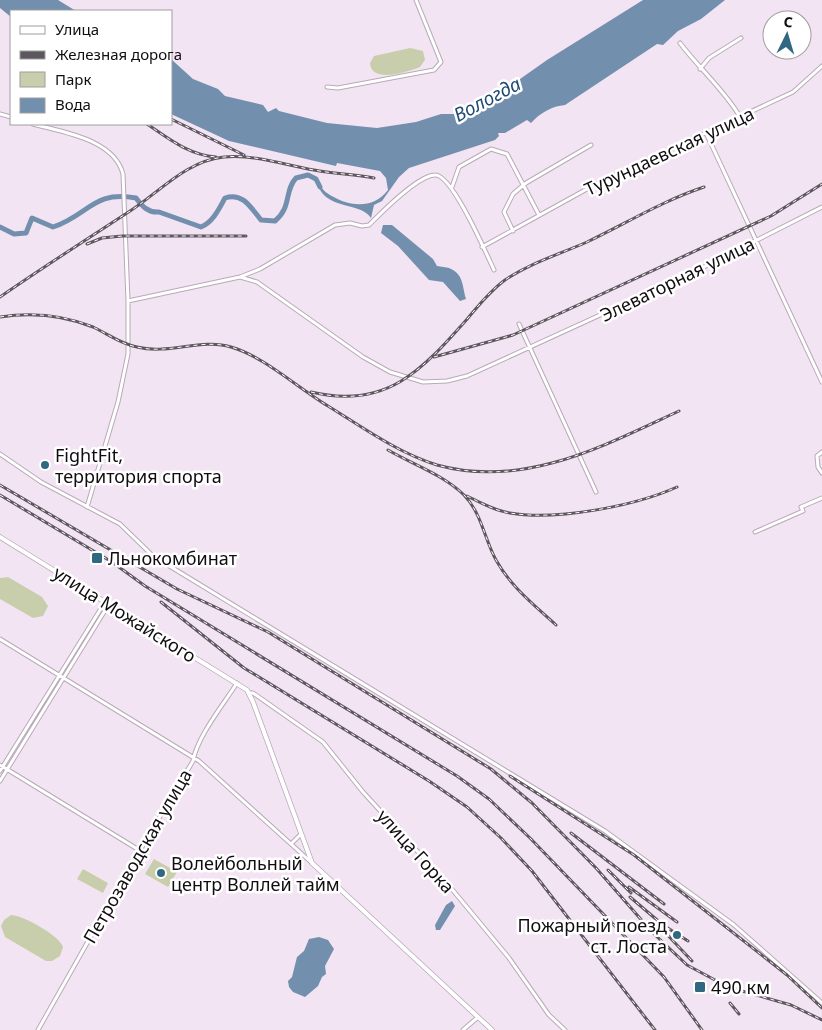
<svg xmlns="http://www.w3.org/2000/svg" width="822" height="1030" font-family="'Noto Sans',sans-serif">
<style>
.green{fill:#c8ceab}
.water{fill:#738fae}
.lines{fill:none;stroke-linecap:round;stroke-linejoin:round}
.river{stroke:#738fae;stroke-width:5}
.minor-casing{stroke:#b8aab8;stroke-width:5}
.major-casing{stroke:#b8aab8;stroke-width:5.5}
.minor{stroke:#fff;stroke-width:3}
.major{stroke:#fff;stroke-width:4}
.rail-casing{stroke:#5f575f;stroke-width:3}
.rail{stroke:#fff;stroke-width:1;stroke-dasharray:4;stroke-linecap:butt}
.poi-dot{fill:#306882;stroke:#fff;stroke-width:2}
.labels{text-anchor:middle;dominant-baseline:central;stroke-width:5;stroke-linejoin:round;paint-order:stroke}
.street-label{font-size:18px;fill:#100c10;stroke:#fff}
.poi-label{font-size:18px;fill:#100c10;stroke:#fff;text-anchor:start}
.water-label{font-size:19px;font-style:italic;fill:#1e4974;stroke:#fff}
</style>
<rect width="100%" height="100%" fill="#f3e4f3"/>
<path class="green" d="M 410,48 L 423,51 L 425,60 L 420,67 C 407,72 371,84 370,63 L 374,56 Z
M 8,577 L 42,597 L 48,606 L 43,616 L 33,618 L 0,599 L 0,578 Z
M 154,859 L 177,872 L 168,887 L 145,874 Z
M 83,869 L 108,883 L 103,893 L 77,879 Z
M 11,915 C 23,915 60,936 63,947 L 60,956 L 52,961 L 46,961 L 5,937 L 1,926 L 4,920 Z"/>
<path class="water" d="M 0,0 L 58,0 L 76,11 L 11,11 L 11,17 L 0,8 Z
M 643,0 L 725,0 L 701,19 L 678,31 L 663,45 L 657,44 L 565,105 C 552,106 540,113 531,123 L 527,120 L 505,133 L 498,133 L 499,136 L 495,140 L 409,168 L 399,177 L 382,201 L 374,205 L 371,218 C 360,201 324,211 317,182 C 321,185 323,191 327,193 C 346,206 372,211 388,190 L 386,178 L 380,171 L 337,163 L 336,166 L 229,141 L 171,114 L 171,59 L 193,79 L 218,89 L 225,96 L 263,105 L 268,112 L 276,108 L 279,111 L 327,123 L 377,128 L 416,122 L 441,114 L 457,114 L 473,107 L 479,99 L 485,100 L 500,93 L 547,60 Z
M 383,225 L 392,225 L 433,259 L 437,266 C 441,267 446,267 449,268 C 464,274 462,286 466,299 L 460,301 L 443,282 L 429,280 L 398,246 L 381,233 Z
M 452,901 L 455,906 L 440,930 L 436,930 L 435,925 L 446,905 Z
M 319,937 L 328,940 L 334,949 L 325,966 L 326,974 L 322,977 L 318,986 L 305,997 L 293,992 L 289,987 L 288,981 L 292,977 L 297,957 L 304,951 L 309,939 Z"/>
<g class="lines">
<path class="river" d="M 0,227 L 14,234 L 26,233 L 32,218 L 53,227 C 89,215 93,190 136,198 C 142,206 148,213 159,212 L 201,227 C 213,222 219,209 225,198 C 243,192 251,208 261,220 L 275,221 C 292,207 284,191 296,178 L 308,175 L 316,179 L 320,187"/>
<defs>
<path id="minor" d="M 680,43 C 698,67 727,93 740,117
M 700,69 L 709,58 L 741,38
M 327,87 L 338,88 L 434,70 L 441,62 L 416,0
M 0,114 L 11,117
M 33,124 C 62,132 114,139 123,174 L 128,301 L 128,354 L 118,402 L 87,507
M 706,133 L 822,382
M 452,187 L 459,167 L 491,149 L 507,154 L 539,215
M 513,231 L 504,212 L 513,194 L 526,183 L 591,145
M 482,247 L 596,184 L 793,92 L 822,66
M 240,277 L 257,282 L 363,357 L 390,372 L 423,382 L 447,381 L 467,376 L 694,272 L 822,207
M 128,301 L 240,277 L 260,269 L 335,225 L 350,223 L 362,226 L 369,225 C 381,213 418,175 435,175 C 452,174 486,253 494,270
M 519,324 L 596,492
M 822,452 L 817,456 L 818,467 L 822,473
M 0,454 L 41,482 L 120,524 L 153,556 L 605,831 L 734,925 L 822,1003
M 755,532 L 803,511 L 801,507 L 822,498
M 0,639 L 199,761 L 312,863
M 249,693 L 253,693 L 323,742 L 363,792 L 451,888 L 509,958 L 549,1015 L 565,1030
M 0,765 L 139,850
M 0,771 L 105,602
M 0,781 L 109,604
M 291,844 L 301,834
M 38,1030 L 134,860 L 193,761 C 197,737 223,705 237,683
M 463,1030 L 477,1018"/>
<path id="major" d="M 0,537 L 247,690 L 253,702 L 312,863 L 492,1030"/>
</defs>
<use href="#minor" class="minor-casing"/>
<use href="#major" class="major-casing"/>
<use href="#minor" class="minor"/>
<use href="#major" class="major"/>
<defs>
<path id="rail" d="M 171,119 L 244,155
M 147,124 C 169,139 189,155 216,157
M 87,244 L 102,238 L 122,236 L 246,236
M 0,297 C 42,268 84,241 127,213 C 158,194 185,161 224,157 C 254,154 285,165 314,170 C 334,174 354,174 374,178
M 0,317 C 32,312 63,315 93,327 C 108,334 121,344 137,347 C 168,355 201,338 231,347 C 263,356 298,388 328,406 C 362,427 398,453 437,465 C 524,489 603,446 679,411
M 434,357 L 513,335 L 771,216 L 822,184
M 311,392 C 387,410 422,370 468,318 C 479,305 490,291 505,280 C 530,263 560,254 587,242 C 627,223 662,201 704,187
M 388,450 C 412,464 444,475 464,495 C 482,514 484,538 496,560 C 511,587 534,605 556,625
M 0,485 L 177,589 L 268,632 L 491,769 L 532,803 L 596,868 L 652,932 L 687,965 L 728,987 L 791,1005 L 822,1020
M 0,495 L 112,562 L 145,586 L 457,776 L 489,799 L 530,838 L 664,977 L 702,1030
M 467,496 C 481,503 496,511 510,513 C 556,521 635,506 677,487
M 161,602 L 244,668 L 429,781 L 467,807 L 501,838 L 532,871 L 655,1030
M 510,776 L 634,855 L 787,975 L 822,1008
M 571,833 L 664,904
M 608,870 L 631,893
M 629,887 L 677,922
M 630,897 L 663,925 L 688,941
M 661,928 L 692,961
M 730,1003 L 739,1014"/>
</defs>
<use href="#rail" class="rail-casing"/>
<use href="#rail" class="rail"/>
</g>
<g class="poi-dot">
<circle cx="45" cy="465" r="5"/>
<rect x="91" y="552" width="12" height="12" rx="2.5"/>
<circle cx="161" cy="873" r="5"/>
<circle cx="677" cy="935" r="5"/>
<rect x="694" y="981" width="12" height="12" rx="2.5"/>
</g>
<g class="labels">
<g class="street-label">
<text transform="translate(669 151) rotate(-25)">Турундаевская улица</text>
<text transform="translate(677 279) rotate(-26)">Элеваторная улица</text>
<text transform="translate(125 614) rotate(32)">улица Можайского</text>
<text transform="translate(416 851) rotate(48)">улица Горка</text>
<text transform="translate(137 856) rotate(-60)">Петрозаводская улица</text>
</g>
<g class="poi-label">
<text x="55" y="455">FightFit,<tspan x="55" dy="21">территория спорта</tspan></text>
<text x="108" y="558">Льнокомбинат</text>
<text x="171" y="863">Волейбольный<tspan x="171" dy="21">центр Воллей тайм</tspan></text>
<text x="667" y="925" text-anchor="end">Пожарный поезд<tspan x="667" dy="21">ст. Лоста</tspan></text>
<text x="711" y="987">490 км</text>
</g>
<g class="water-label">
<text transform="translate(487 99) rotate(-28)">Вологда</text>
</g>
</g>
<rect x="10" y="10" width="162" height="115" fill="#ffffff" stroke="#9f9e9f"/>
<rect x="20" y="26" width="25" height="8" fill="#ffffff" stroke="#9f9e9f"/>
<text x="55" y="35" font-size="15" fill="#100c10">Улица</text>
<rect x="20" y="51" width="25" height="8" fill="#5f575f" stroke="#9f9e9f"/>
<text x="55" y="60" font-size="15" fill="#100c10">Железная дорога</text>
<rect x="20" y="72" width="25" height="15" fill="#c8ceab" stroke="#9f9e9f"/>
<text x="55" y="85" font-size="15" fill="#100c10">Парк</text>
<rect x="20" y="98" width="25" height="15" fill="#738fae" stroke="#9f9e9f"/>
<text x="55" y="110" font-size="15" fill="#100c10">Вода</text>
<g transform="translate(787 35) rotate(5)"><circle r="24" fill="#ffffff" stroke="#9f9e9f"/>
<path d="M0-4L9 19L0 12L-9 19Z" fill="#306882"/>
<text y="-8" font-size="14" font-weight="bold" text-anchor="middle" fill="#100c10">С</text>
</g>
</svg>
